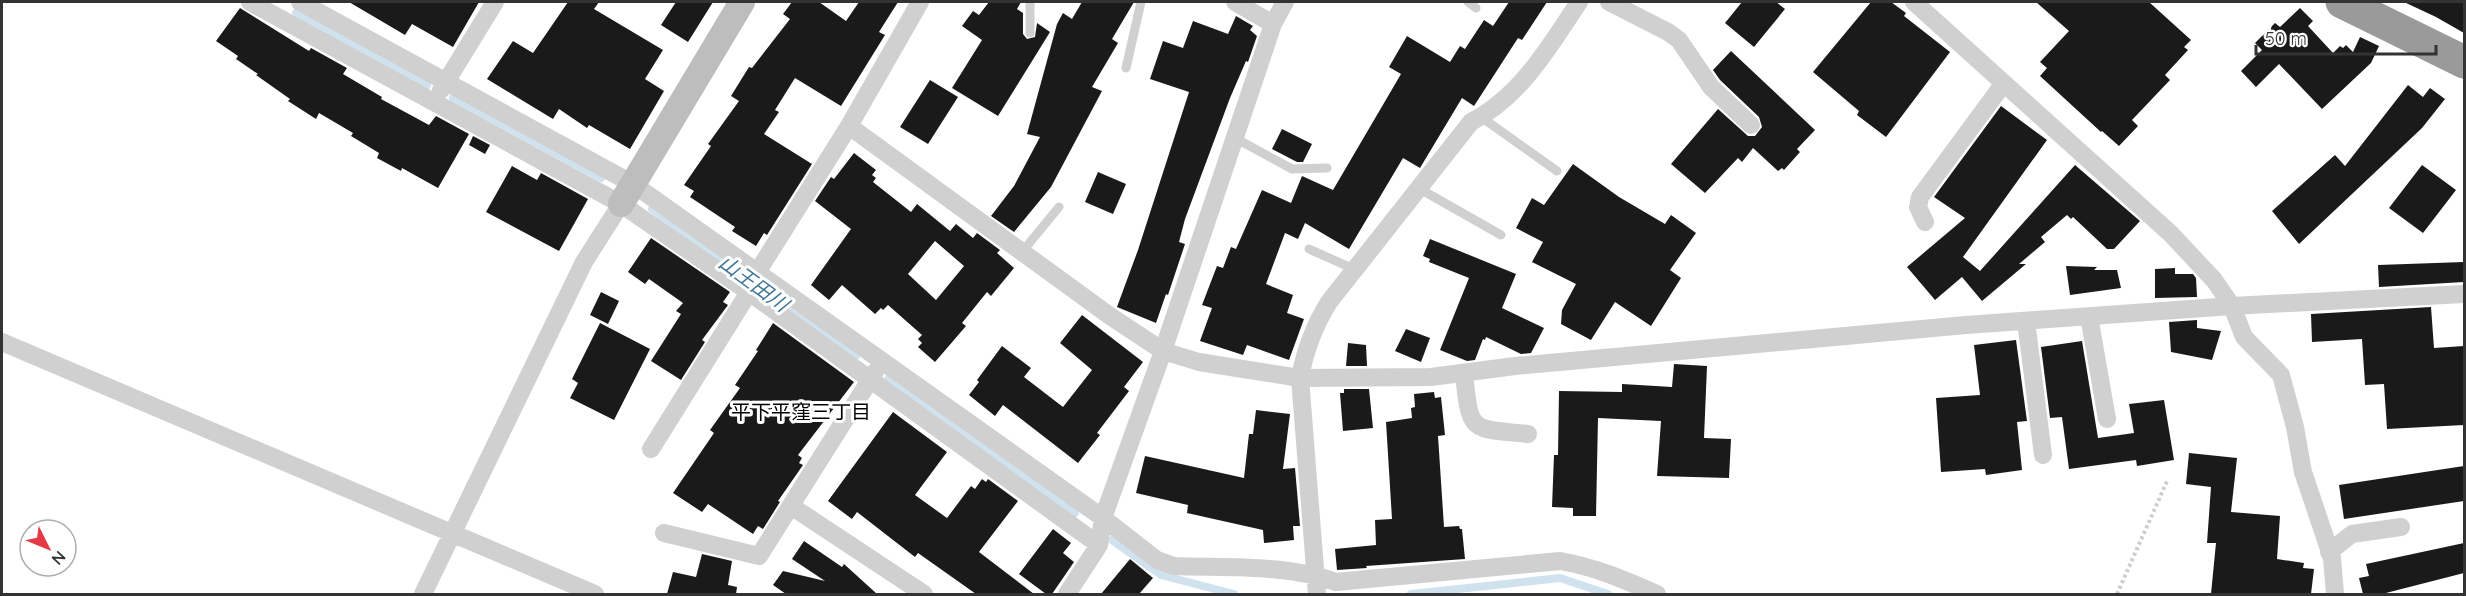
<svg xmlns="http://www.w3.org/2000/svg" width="2466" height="596" font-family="Quicksand,'Noto Sans JP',sans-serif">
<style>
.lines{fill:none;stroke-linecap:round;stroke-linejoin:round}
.stream{stroke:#cfe2ee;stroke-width:8}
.building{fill:#1a1a1a;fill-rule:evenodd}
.path{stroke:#cdcdcd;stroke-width:4;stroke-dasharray:3 3;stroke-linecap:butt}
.lane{stroke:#d0d0d0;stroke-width:9}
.street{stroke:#d0d0d0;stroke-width:18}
.secondary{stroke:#bdbdbd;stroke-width:26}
.highway{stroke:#9a9a9a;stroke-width:33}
.labels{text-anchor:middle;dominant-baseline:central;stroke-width:6;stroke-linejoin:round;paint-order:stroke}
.water-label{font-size:20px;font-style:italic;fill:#3f7597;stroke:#fff}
.neighbourhood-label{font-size:20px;fill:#000;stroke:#fff}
</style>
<rect width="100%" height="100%" fill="#fff"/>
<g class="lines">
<path class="stream" d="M 296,13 L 427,85
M 453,98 L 601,178
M 652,209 L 856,356
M 888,379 L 1075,513
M 1112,540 L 1161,575 L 1234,594
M 1411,594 L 1560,578 L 1608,594"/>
</g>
<path class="building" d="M 349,2 L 479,2 L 453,47 L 412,24 L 405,35 Z
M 568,2 L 599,2 L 594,9 L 663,50 L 645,79 L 664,91 L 630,149 L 589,125 L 587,128 L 559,109 L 553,119 L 487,79 L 513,41 L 533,53 Z
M 676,2 L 713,2 L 688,42 L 661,25 Z
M 792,2 L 819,2 L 846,21 L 859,2 L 898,2 L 879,32 L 885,35 L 841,106 L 795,78 L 775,110 L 779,112 L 764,134 L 812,164 L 767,235 L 764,233 L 756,246 L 732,231 L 735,227 L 690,197 L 694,191 L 684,185 L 711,146 L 708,144 L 739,101 L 731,96 L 749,67 L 752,68 L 790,19 L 783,14 Z
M 989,2 L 1021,2 L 1017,9 L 1023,13 L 1023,34 L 1027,39 L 1035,37 L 1037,23 L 1050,32 L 998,116 L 952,88 L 982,40 L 962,26 L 973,11 L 979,15 Z
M 1082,2 L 1134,2 L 1112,39 L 1118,43 L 1092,87 L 1102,91 L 1051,187 L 1014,232 L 991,216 L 1014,186 L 1040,137 L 1027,134 L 1057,24 L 1063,13 L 1072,19 Z
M 1509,2 L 1547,2 L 1522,40 L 1518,38 L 1474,106 L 1462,98 L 1420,168 L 1403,158 L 1349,249 L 1305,223 L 1298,239 L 1285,233 L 1266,284 L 1293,295 L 1287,313 L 1304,319 L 1289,360 L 1247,345 L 1243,355 L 1200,341 L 1212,308 L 1202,305 L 1217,266 L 1223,268 L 1231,247 L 1236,249 L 1262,190 L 1291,203 L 1302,176 L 1333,190 L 1401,74 L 1389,67 L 1407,36 L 1450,62 L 1460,46 L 1465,49 L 1484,20 L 1493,26 Z
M 1742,2 L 1776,2 L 1785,9 L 1754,47 L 1725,23 Z
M 1871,2 L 1891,2 L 1906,13 L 1904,16 L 1950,52 L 1886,137 L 1857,115 L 1859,111 L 1813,72 Z
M 2036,2 L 2149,2 L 2191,40 L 2184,47 L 2188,50 L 2165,75 L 2170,80 L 2132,120 L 2138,126 L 2119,146 L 2102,131 L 2101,132 L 2040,76 L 2047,68 L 2040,62 L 2069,31 Z
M 2404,2 L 2464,2 L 2464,33 L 2436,17 Z
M 240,8 L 309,51 L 311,48 L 347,68 L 343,74 L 382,97 L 381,99 L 429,125 L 436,116 L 469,134 L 438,188 L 402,168 L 401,171 L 377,158 L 379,153 L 351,136 L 353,133 L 319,113 L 316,119 L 288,101 L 290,99 L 256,75 L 258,74 L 236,59 L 238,56 L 216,41 Z
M 2300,8 L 2313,21 L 2308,26 L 2333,53 L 2340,46 L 2343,48 L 2346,45 L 2353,52 L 2360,37 L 2379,46 L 2371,63 L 2322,109 L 2279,64 L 2256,87 L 2241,71 L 2262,50 L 2255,43 L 2275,23 L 2280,27 Z
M 1236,16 L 1253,26 L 1250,30 L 1257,36 L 1248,62 L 1246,61 L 1230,98 L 1185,219 L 1179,242 L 1185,244 L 1168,295 L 1166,294 L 1156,323 L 1117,307 L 1138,250 L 1189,92 L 1150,79 L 1163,41 L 1183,48 L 1193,21 L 1228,34 Z
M 1731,51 L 1815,130 L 1797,149 L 1800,152 L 1784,170 L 1782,168 L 1778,171 L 1753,148 L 1742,162 L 1738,158 L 1705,193 L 1671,164 L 1718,109 L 1748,136 L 1755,136 L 1762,127 L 1759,117 L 1720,80 L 1713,70 Z
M 930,80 L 958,97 L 928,144 L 900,127 Z
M 2408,85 L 2423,97 L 2430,88 L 2445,99 L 2422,128 L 2299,244 L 2272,211 L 2335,155 L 2345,166 Z
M 2001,106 L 2047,140 L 1963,257 L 1980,271 L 2075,165 L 2140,221 L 2114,249 L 2107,249 L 2073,217 L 2071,219 L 2067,215 L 2041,237 L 2045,242 L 2019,264 L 2026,264 L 1982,301 L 1962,277 L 1935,300 L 1907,267 L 1965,218 L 1934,197 Z
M 1282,129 L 1312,144 L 1303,162 L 1297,162 L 1272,149 Z
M 473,136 L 490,145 L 485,154 L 469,145 Z
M 854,153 L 876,170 L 872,175 L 876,178 L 873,182 L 911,212 L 917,204 L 950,231 L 956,224 L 973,238 L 977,233 L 1000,250 L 997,253 L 1014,268 L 991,296 L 987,292 L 962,323 L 966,326 L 935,362 L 918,347 L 922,343 L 918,339 L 922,335 L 888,305 L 883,310 L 881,308 L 875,314 L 842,285 L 829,300 L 811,285 L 851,229 L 815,201 L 831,177 L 834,179 ZM 935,241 L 964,266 L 936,300 L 908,274 Z
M 1573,164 L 1619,197 L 1665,224 L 1671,215 L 1696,233 L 1670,270 L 1681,278 L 1651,326 L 1615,302 L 1591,340 L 1561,324 L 1562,310 L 1576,284 L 1532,262 L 1543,242 L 1516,228 L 1532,198 L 1544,205 Z
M 2422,165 L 2456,190 L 2423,233 L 2389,208 Z
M 512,166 L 537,180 L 541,173 L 588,199 L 559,251 L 486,212 Z
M 1098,172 L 1126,184 L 1113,214 L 1085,202 Z
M 651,238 L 730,292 L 723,302 L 728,305 L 702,340 L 705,342 L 681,380 L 651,361 L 681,314 L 676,311 L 683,303 L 649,279 L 645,284 L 628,272 Z
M 1430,239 L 1516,274 L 1502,308 L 1544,328 L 1531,353 L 1521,354 L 1486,337 L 1485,340 L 1483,339 L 1475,360 L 1467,361 L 1440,350 L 1469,278 L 1429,262 L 1430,259 L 1423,256 Z
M 2464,262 L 2464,282 L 2379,287 L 2378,265 Z
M 2066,266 L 2097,267 L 2094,270 L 2117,270 L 2121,288 L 2070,295 Z
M 2175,268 L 2175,274 L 2193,274 L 2196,278 L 2197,297 L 2155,298 L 2155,269 Z
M 601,292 L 619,301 L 608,324 L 590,315 Z
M 2431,307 L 2434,348 L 2464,346 L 2464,425 L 2387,429 L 2384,384 L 2365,385 L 2362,339 L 2312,342 L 2311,314 Z
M 1082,315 L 1143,362 L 1124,387 L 1129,391 L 1097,433 L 1100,435 L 1078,463 L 1003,405 L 995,416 L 969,395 L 979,382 L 977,380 L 1002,346 L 1031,368 L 1024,377 L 1063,407 L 1092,370 L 1060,343 Z
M 2197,320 L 2197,328 L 2221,331 L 2212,360 L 2171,352 L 2169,322 Z
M 600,323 L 650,349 L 614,420 L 570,398 L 578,383 L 572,379 Z
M 773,323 L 854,382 L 798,455 L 802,458 L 799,463 L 803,465 L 778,501 L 780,502 L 763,529 L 758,526 L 753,534 L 708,504 L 702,512 L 673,493 L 714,433 L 710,430 L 740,388 L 735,385 L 758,351 L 756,350 Z
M 1406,329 L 1430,338 L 1421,362 L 1395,351 Z
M 2016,340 L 2027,421 L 2017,422 L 2022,470 L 1986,475 L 1985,469 L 1941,472 L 1936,398 L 1980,395 L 1974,345 Z
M 2082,341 L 2098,438 L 2134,433 L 2129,404 L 2164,400 L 2174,460 L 2137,466 L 2136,460 L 2069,469 L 2062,417 L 2050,418 L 2041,347 Z
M 1348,343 L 1366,345 L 1367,366 L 1346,366 Z
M 1674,364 L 1707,366 L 1704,438 L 1731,439 L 1729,478 L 1657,476 L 1661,421 L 1598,418 L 1596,516 L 1573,516 L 1573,508 L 1552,507 L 1554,455 L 1558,455 L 1559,391 L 1622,392 L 1622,384 L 1672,387 Z
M 1344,389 L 1369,389 L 1373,428 L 1343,431 L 1340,393 L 1344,393 Z
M 1434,392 L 1435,398 L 1441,397 L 1445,435 L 1438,436 L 1444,527 L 1459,526 L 1460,529 L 1462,529 L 1465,559 L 1366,566 L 1367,568 L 1337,570 L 1335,549 L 1376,545 L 1375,520 L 1392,519 L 1386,422 L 1412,418 L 1411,408 L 1415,407 L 1414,394 Z
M 1256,410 L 1290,414 L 1283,469 L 1295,468 L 1300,526 L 1293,526 L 1294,540 L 1264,543 L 1263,530 L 1187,513 L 1188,505 L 1136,493 L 1145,456 L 1244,478 L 1249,434 L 1253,434 Z
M 893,412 L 947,452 L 915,495 L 947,518 L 971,486 L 975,489 L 982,479 L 986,482 L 988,479 L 1018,501 L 979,552 L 1034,594 L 976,594 L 918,553 L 915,557 L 857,512 L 852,519 L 828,501 Z
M 2189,453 L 2237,458 L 2231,512 L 2280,516 L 2277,559 L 2304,563 L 2303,568 L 2314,569 L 2311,594 L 2211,594 L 2216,543 L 2207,543 L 2211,487 L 2186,484 Z
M 2464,466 L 2464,501 L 2344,519 L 2339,485 Z
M 1053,529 L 1071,543 L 1063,553 L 1074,562 L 1052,594 L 1046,594 L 1019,574 Z
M 804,541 L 842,567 L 844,564 L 877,594 L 786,594 L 773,585 L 783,571 L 825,581 L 792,559 Z
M 2464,543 L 2464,573 L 2382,594 L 2363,594 L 2359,578 L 2369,576 L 2366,564 Z
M 702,554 L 732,561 L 728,585 L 737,587 L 736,594 L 667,594 L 673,572 L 696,577 Z
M 1130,559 L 1153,578 L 1139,594 L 1101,594 Z"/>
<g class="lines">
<path class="path" d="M 2117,594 L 2168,479"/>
<path class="lane" d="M 1468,2 L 1476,8
M 1030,33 L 1030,2
M 1126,68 L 1141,2
M 1481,117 L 1557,171
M 1235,138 L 1292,169 L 1327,168
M 1420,189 L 1501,235
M 1309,249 L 1356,270
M 1022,252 L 1059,207"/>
<path class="street" d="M 250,2 L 621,204 L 749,292 L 1099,545
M 300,2 L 633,184 L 1103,518 L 1157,560 L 1174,566 C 1226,568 1287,564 1336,582 L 1560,561 C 1595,567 1625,580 1657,594
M 1235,2 L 1273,24
M 1609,2 L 1668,32 L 1679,40 L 1711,87 L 1751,125
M 1914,2 L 2171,234 L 2214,280 L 2232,306 L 2244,337 L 2281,375 L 2295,427 L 2303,472 L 2332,558 L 2335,594
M 441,90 L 495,2
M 849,126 L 1110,316 L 1163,351 L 1199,362 L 1300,378 L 1431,377 L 1515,366 L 1966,325 L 2232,306 L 2464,294
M 1925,222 L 1918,207 L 1920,197 L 2004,83
M 758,271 L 849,126 L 920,2
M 2089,316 L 2107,419
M 2026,321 L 2043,455
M 2,342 L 595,594
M 1464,373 C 1470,434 1470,428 1528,434
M 651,449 L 749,292
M 791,506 L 924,594
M 664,533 L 759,556 L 875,372
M 2329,552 L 2352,534 L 2401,527
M 423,594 L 584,262 L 621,204
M 1067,594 L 1099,545 L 1103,518 L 1163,351 L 1273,24 L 1285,2
M 1317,594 L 1300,378 C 1305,350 1314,326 1329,302 L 1471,122 C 1521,96 1549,47 1579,2"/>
<path class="secondary" d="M 621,204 L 742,2"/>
<path class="highway" d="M 2342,2 L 2464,62"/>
</g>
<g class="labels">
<g class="water-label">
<text transform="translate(754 283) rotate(36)">山王田川</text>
</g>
<g class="neighbourhood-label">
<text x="801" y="411">平下平窪三丁目</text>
</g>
</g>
<rect width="2466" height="596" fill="none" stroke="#333333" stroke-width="6"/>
<g transform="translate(48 548) rotate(133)"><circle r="28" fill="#ffffff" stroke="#adadad" stroke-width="1.5"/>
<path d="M0-4.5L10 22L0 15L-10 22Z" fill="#e63946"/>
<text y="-9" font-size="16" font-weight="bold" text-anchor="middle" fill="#333333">N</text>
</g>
<path d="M2256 45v9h180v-9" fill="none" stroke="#333333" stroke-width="3"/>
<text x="2265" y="45" font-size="18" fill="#333333" stroke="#ffffff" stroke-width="4.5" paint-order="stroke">50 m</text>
</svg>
